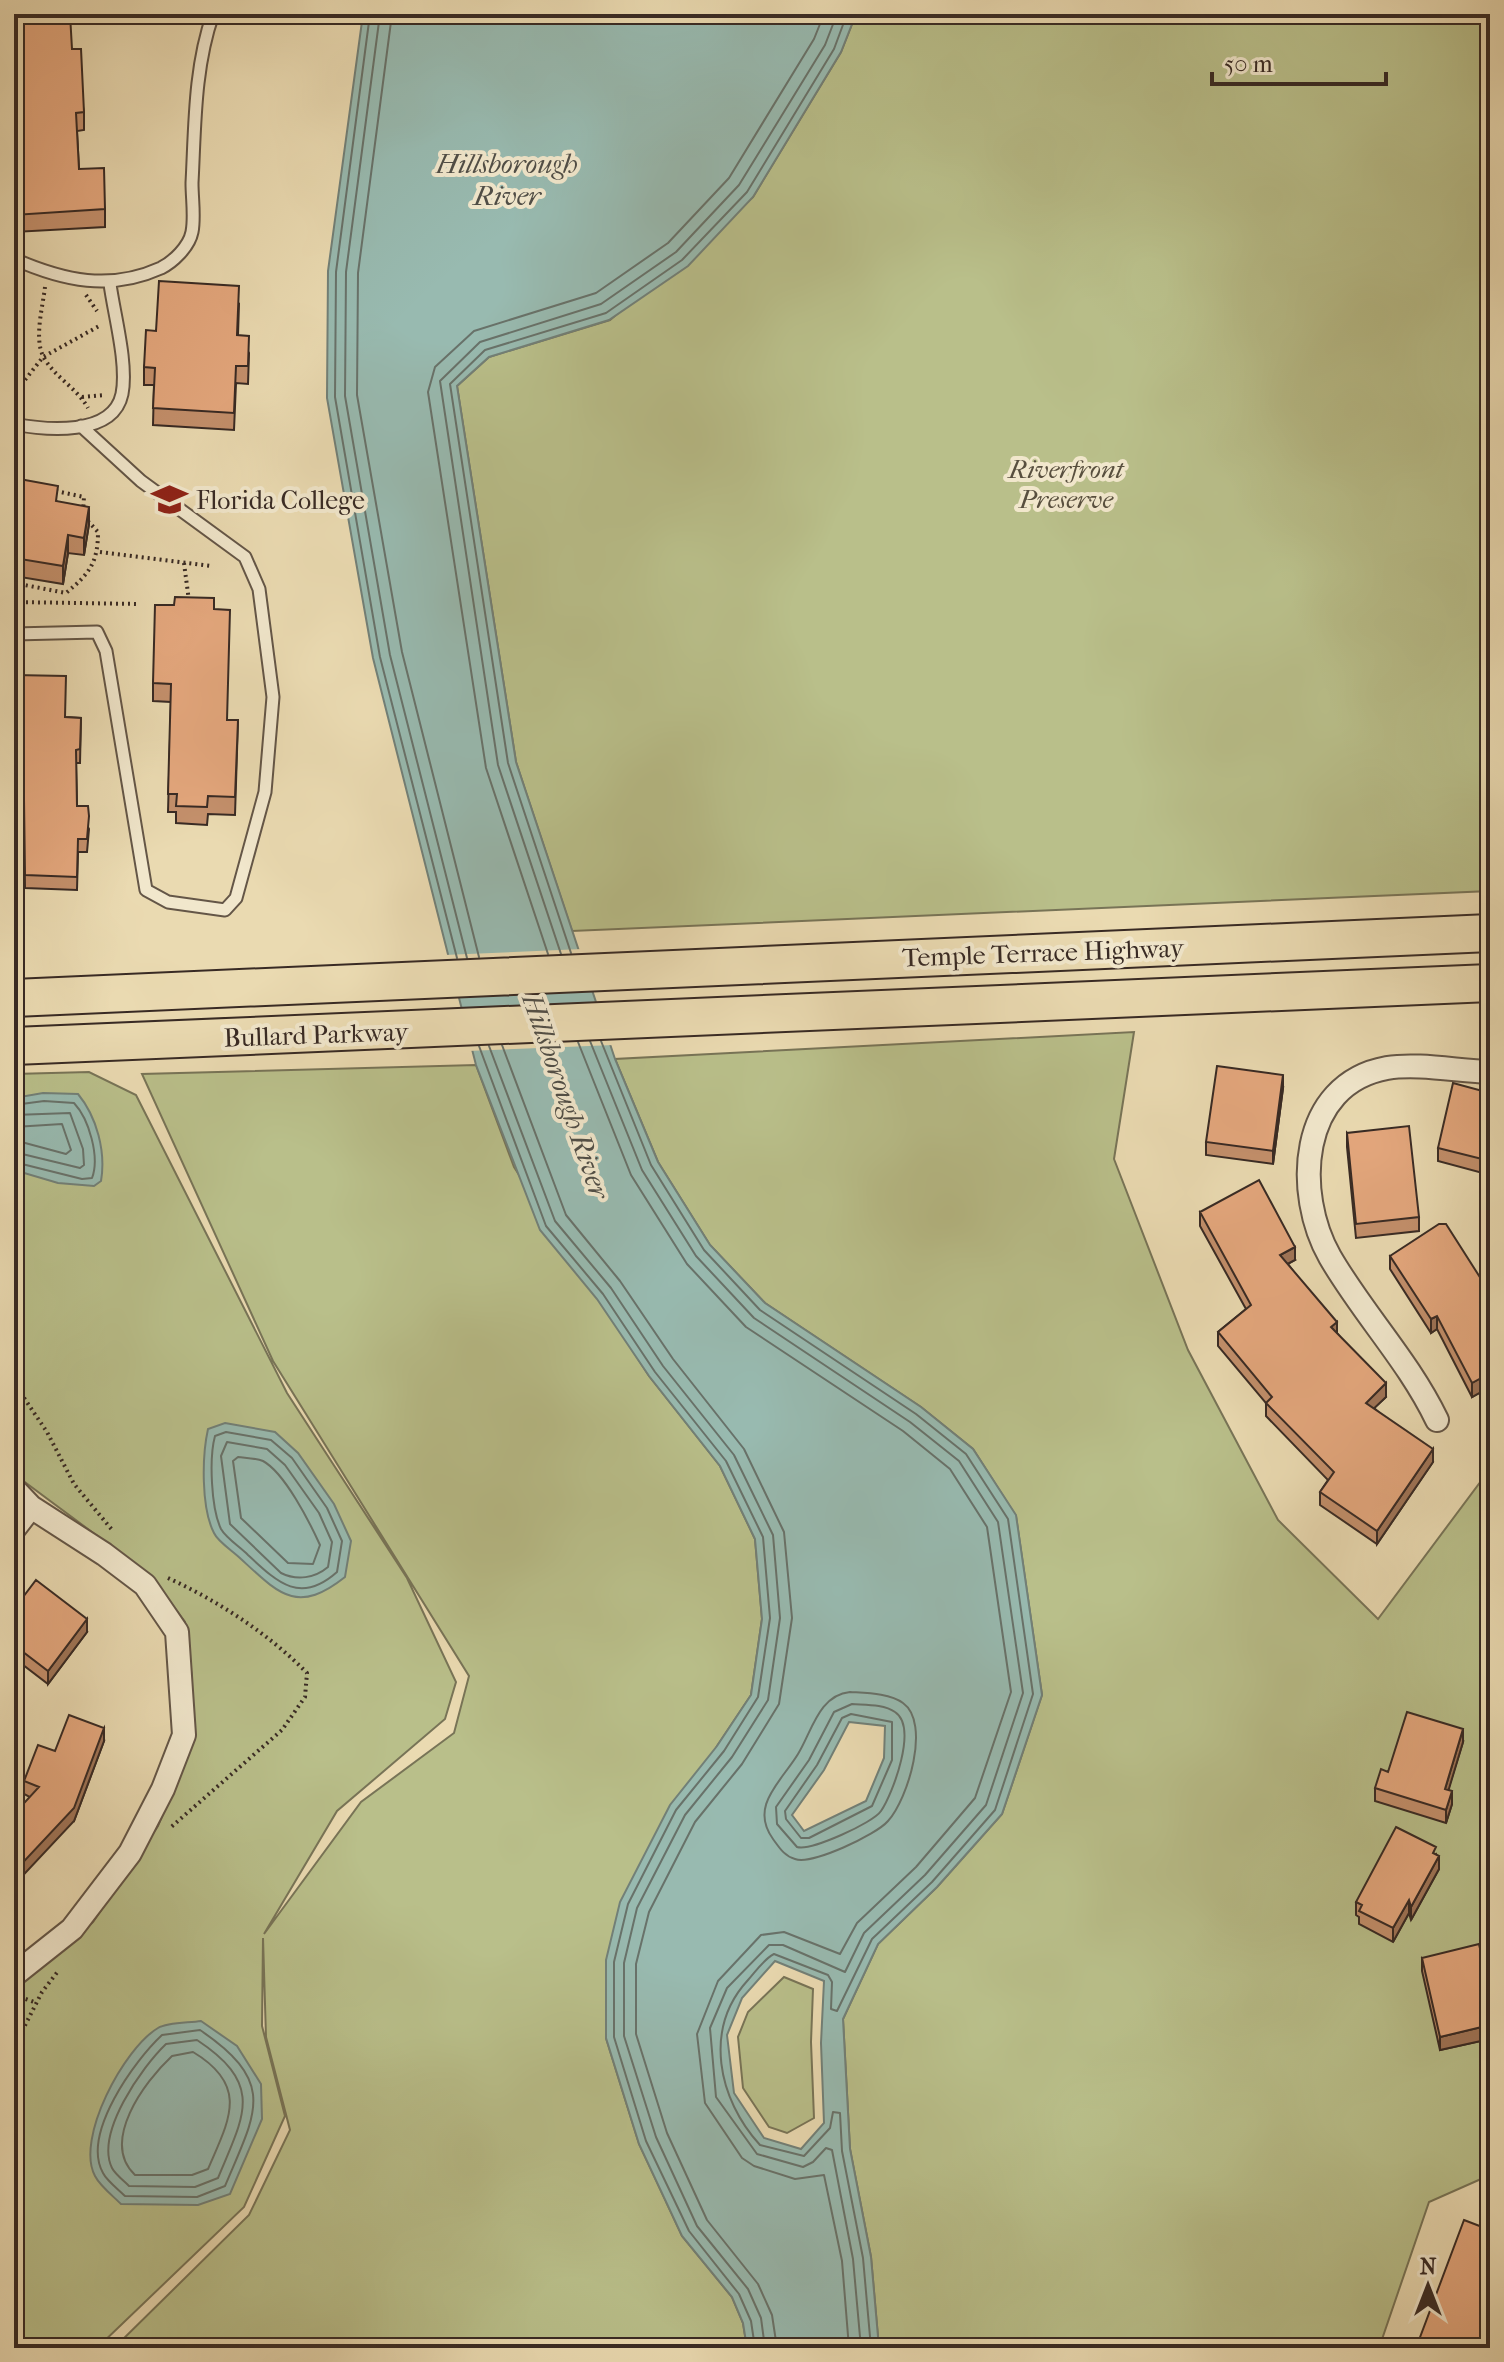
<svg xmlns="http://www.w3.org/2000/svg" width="1504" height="2362" font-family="'IM FELL French Canon',serif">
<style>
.green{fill:#b9bf8a;stroke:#787457;stroke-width:2}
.water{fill:#98bab0;stroke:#728078;stroke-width:2;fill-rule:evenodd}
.pier{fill:#eadab1}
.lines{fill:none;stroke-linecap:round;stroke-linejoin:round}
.shore{stroke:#68726a;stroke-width:2}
.lane-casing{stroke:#645647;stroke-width:15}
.street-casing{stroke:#645647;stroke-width:26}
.primary-casing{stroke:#382a24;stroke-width:40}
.path{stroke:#382a24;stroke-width:4;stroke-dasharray:2 4;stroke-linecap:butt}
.lane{stroke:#f1e7cc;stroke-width:11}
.street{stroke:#f1e7cc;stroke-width:22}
.primary{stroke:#eadab1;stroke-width:36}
.wall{fill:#c4906c;stroke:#382a24;stroke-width:2}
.shaded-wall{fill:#a07558;stroke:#382a24;stroke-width:2}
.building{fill:#e4a77d;stroke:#382a24;stroke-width:2}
.labels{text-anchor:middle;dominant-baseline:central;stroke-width:8;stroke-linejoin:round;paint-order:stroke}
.park-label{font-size:26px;font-style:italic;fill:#584f3e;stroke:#f1e7cc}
.poi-label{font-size:26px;fill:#382a24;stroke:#f1e7cc;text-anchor:start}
.street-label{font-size:26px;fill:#382a24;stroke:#f1e7cc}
.water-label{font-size:28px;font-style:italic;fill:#504e47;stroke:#f1e7cc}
</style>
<rect width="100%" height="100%" fill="#eadab1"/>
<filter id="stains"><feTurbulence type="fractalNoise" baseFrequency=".0025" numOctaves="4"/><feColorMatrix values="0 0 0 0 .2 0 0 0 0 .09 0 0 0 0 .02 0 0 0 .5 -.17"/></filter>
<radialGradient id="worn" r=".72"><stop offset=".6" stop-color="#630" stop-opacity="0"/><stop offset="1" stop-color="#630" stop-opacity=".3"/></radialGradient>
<path class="green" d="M 856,14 L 1490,14 L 1490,891 L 572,931 L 516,762 L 457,386 L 489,357 L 610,320 L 753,197 L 841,52 Z
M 1134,1032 L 1114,1159 L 1188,1350 L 1278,1520 L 1378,1619 L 1490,1469 L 1490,2175 L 1429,2202 L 1379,2348 L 879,2348 L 871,2257 L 850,2149 L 843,2019 L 878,1944 L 937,1887 L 1002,1814 L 1042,1695 L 1016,1516 L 973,1449 L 921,1407 L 765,1303 L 710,1245 L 658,1162 L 615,1059 Z
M 476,1065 L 514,1167 L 649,1376 L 720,1466 L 755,1539 L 762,1619 L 751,1695 L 717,1746 L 606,1961 L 606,2038 L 639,2144 L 682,2236 L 732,2297 L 743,2323 L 747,2348 L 114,2348 L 249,2215 L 290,2130 L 266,2037 L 263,1938 L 262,2026 L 285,2116 L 244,2207 L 97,2348 L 14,2348 L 14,1989 L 93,1922 L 158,1826 L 187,1755 L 192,1678 L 185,1622 L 151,1576 L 14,1474 L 14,1074 L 89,1072 L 136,1095 L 287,1393 L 407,1578 L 456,1682 L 445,1719 L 337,1811 L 264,1934 L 361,1802 L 454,1733 L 469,1676 L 273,1361 L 142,1074 Z
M 784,1977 L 813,1989 L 811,2042 L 814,2118 L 787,2133 L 769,2127 L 743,2088 L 738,2037 L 748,2012 Z"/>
<path class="water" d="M 363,14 L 856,14 L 841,52 L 753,197 L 688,266 L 609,320 L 489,357 L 457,386 L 516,762 L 615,1059 L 658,1162 L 710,1245 L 765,1303 L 921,1407 L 973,1449 L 1016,1515 L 1042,1695 L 1002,1814 L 937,1887 L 878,1944 L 843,2019 L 850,2149 L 871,2257 L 879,2348 L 747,2348 L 743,2323 L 732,2297 L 682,2236 L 639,2144 L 606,2038 L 606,1960 L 620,1902 L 670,1805 L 717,1746 L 751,1695 L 762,1619 L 755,1539 L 720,1466 L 649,1376 L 597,1299 L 540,1230 L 476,1065 L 373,658 L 327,398 L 328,271 ZM 849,1722 L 885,1726 L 884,1758 L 866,1801 L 804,1831 L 792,1815 L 824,1770 ZM 775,1961 L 824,1981 L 821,2043 L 824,2123 L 801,2149 L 764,2138 L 734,2093 L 727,2035 L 742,1998 Z
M 43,1093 L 78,1094 C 97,1117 106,1152 101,1181 L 94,1186 L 58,1183 L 14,1170 L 14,1098 Z
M 225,1423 L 275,1432 L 298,1453 L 334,1504 L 351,1541 L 345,1577 C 297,1615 279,1594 241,1559 C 233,1551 218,1542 214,1533 C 201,1508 202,1456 208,1429 Z
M 201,2021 L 237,2046 L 261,2084 L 262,2119 L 230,2194 L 198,2205 L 121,2204 C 113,2196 100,2186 95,2176 C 75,2139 124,2048 158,2028 C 168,2022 188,2023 201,2021 Z"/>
<path class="pier" d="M 582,949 L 596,989 L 454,995 L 444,955 Z
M 601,1005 L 614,1045 L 468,1051 L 458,1011 Z"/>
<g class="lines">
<path class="shore" d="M 370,14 L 336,272 L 335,397 L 380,657 L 457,958
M 380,14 L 346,272 L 345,396 L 390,655 L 467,958
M 392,14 L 358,273 L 357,395 L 402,652 L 479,957
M 571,953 L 508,763 L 450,384 L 485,350 L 606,313 L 682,260 L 747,192 L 834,49 L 847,14
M 548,954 L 486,768 L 428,392 L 435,367 L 474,331 L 596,293 L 668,243 L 729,178 L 814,39 L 824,14
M 561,954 L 498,765 L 440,381 L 480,342 L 601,304 L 676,252 L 739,185 L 825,45 L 837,14
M 590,1041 L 642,1170 L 696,1256 L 754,1318 L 910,1422 L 959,1461 L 998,1522 L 1023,1693 L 986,1805 L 925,1875 L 864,1933 L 845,1972 L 783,1945 L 769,1945 L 727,1988 L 710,2028 L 716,2097 L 757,2154 L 803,2167 L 813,2162 L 826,2148 L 832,2150 L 853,2259 L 861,2348
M 601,1041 L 651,1165 L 704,1250 L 760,1310 L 916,1414 L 966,1454 L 1008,1519 L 1033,1694 L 995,1810 L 932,1882 L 872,1939 L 837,2011 L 831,2009 L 832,1982 L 828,1975 L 774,1954 C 764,1959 756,1971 748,1980 C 703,2029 718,2099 760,2145 L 804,2156 L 830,2128 L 833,2112 L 840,2113 L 842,2151 L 863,2258 L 871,2348
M 578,1042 L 631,1175 L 687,1264 L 746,1327 L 903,1431 L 950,1469 L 987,1527 L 1011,1692 L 975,1798 L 916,1867 L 857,1923 L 840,1954 L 784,1932 L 761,1935 L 718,1981 L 697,2034 L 705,2103 L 742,2158 L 754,2166 L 795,2179 L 824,2175 L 842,2261 L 849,2348
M 502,1045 L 566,1215 L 620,1281 L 673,1359 L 744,1449 L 784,1532 L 792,1618 L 779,1704 L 742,1764 L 695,1822 L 649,1912 L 636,1964 L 636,2034 L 667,2133 L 707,2220 L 758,2284 L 772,2315 L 777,2348
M 479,1046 L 546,1226 L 603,1294 L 655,1372 L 726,1461 L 763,1537 L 770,1618 L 758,1697 L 724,1751 L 676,1810 L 628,1904 L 614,1962 L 614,2037 L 646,2141 L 689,2231 L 739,2294 L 751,2321 L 755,2348
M 489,1046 L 555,1221 L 611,1288 L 663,1366 L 734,1455 L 773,1535 L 780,1618 L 768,1700 L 732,1757 L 685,1815 L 637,1908 L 624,1963 L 624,2036 L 656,2137 L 697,2226 L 748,2289 L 761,2318 L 765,2348
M 14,1105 L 44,1101 L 74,1103 C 89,1119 100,1157 92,1178 L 82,1179 L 14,1162
M 14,1115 L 70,1113 L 83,1149 L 84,1165 L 80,1168 L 14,1152
M 14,1127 L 62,1124 L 71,1150 L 66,1154 L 14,1140
M 226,1432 L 271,1440 L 292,1458 L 327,1508 L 342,1541 L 337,1572 C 300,1605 277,1582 248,1555 C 240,1547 226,1538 221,1529 C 211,1508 209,1458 215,1436 Z
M 227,1442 L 267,1449 L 285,1465 L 319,1513 L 332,1542 L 328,1567 C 315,1578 297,1581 281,1573 L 230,1524 L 221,1456 Z
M 238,1457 C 245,1458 256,1458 263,1461 C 285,1473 310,1523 320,1545 L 313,1564 L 288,1563 L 241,1518 L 233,1461 Z
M 850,1692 C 866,1693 890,1693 903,1703 C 931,1723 908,1799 888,1821 C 876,1835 812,1865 795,1859 C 784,1856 779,1847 773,1839 C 749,1806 781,1782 798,1754 C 812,1731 819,1695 850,1692 Z
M 852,1704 C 865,1705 884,1704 895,1712 C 918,1727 893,1793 881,1811 C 873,1823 811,1851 797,1847 L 777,1824 L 776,1807 L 809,1760 L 834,1712 Z
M 851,1714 L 892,1722 L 892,1760 L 872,1806 L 809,1838 L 801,1838 L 786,1819 L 785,1811 L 817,1765 L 842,1718 Z
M 200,2030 C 278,2083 256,2112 225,2186 L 197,2197 L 125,2196 C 118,2189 107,2181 103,2173 C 81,2134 135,2060 162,2035 Z
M 197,2040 C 265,2085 244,2115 218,2178 L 195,2187 L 129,2186 C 124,2181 115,2174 112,2168 C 95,2133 142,2067 166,2044 Z
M 193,2052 C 250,2086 229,2120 208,2169 L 192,2175 L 135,2175 C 100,2142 144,2082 172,2056 Z"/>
<defs>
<path id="lane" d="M 14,259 C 64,281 110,291 161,268 C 173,262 189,247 192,232 C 195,217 192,199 192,183 C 195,127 194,68 213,14
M 14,424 C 45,430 113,437 122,394 C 128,364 114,314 110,284
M 14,634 L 97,632 L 106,651 L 146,890 L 168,902 L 225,910 L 236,898 L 265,792 L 273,697 L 259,589 L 245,557 L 141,481 L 81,426"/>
<path id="street" d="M 1437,1420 C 1408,1360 1363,1314 1330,1257 C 1294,1194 1298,1084 1387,1068 C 1418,1063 1458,1071 1490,1072
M 14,1489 L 31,1507 L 104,1554 L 145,1585 L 177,1632 L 184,1735 L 163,1789 L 130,1853 L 72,1929 L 14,1975
M 14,1529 L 31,1507"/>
<path id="primary" d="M 14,998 L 1490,933
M 14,1046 L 1490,983"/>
</defs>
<use href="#lane" class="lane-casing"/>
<use href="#street" class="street-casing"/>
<use href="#primary" class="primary-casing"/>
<path class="path" d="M 45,287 C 43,306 34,337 43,356 C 53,376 77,388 88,408
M 86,295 L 97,311
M 14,394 L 43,357 L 101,325
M 82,397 L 105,395
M 56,491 L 84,497 L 83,511
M 100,552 L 212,566
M 184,563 L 189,601
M 14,583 L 66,593 C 89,574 98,563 98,532 L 86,519
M 14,602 L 139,604
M 14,1383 L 47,1432 L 74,1484 L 113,1531
M 168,1578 C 218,1601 269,1634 307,1673 L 305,1697 L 282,1730 L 170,1828
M 20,1997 L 37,2003
M 14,2047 L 42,1992 L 59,1970"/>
<use href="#lane" class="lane"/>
<use href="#street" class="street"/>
<use href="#primary" class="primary"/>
</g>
<path class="wall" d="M 14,14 L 72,49 L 84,112 L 84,130 L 77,131 L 79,169 L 105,209 L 105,227 L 14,232 Z
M 239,304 L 238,335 L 249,353 L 248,384 L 236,383 L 234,430 L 153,425 L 154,385 L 144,385 L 144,367 L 156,331 Z
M 14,478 L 58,502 L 89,524 L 84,555 L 68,553 L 63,584 L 14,576 Z
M 174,605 L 214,609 L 227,720 L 238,720 L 235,815 L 208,814 L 207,825 L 176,823 L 176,812 L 168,812 L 171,702 L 153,701 L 153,683 Z
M 14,675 L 65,717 L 81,718 L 80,763 L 76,763 L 77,806 L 89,829 L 87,852 L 78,852 L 77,890 L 25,888 L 24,813 L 14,813 Z
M 1283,1088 L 1273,1164 L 1206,1155 L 1206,1142 Z
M 1490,1093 L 1490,1175 L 1438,1161 L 1438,1148 Z
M 1347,1133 L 1419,1217 L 1419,1231 L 1356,1238 L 1347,1147 Z
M 1200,1212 L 1295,1260 L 1288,1264 L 1337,1333 L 1386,1397 L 1374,1408 L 1433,1462 L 1377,1544 L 1320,1505 L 1320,1492 L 1328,1480 L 1266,1416 L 1266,1403 L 1218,1346 L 1218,1332 L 1246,1309 L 1200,1226 Z
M 1390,1256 L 1490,1293 L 1490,1387 L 1472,1397 L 1437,1329 L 1431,1333 L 1390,1269 Z
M 14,1609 L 87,1632 L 48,1684 L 14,1658 Z
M 104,1741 L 74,1821 L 24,1794 L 24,1781 L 55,1751 Z
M 1463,1742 L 1448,1790 L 1452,1804 L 1446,1823 L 1375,1801 L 1375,1788 L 1388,1772 Z
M 1436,1854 L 1439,1869 L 1411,1920 L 1409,1913 L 1393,1942 L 1359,1924 L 1359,1917 L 1356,1915 L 1356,1902 Z
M 1422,1958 L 1490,1994 L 1490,2039 L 1440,2050 L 1422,1971 Z"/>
<path class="shaded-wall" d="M 89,507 L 89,524 L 84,555 L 84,538 Z
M 68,535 L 68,553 L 63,584 L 63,566 Z
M 1283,1075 L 1283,1088 L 1273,1164 L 1273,1151 Z
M 1295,1247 L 1295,1260 L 1280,1268 L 1280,1255 Z
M 1437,1316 L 1437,1329 L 1431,1333 L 1431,1319 Z
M 1337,1322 L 1337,1335 L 1331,1327 Z
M 1490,1373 L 1490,1387 L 1472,1397 L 1472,1383 Z
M 1386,1383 L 1386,1397 L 1366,1416 L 1366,1403 Z
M 1433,1449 L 1433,1462 L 1377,1544 L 1377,1531 Z
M 87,1619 L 87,1632 L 48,1684 L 48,1671 Z
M 104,1728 L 104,1741 L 74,1821 L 14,1885 L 14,1872 Z
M 1463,1729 L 1463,1742 L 1445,1802 L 1445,1789 Z
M 1452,1791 L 1452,1804 L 1446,1823 L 1446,1810 Z
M 1439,1856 L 1439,1869 L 1411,1920 L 1411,1907 Z
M 1409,1900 L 1409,1913 L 1393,1942 L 1393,1928 Z
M 1490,2025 L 1490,2039 L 1440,2050 L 1440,2037 Z"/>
<path class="building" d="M 14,14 L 70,14 L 72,49 L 81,49 L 84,112 L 76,113 L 79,169 L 104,168 L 105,209 L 14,215 Z
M 159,281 L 239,286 L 237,335 L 249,336 L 248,366 L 236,366 L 234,413 L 153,408 L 155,368 L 144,367 L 146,330 L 156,331 Z
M 14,478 L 58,486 L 56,501 L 89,507 L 84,538 L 68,535 L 63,566 L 14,558 Z
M 175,597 L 214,598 L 214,609 L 230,610 L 227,720 L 238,720 L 235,797 L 208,796 L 207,807 L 176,806 L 177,794 L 168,794 L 171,684 L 153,683 L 155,605 L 174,605 Z
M 14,675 L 66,676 L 65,717 L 81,718 L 80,749 L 76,750 L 77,806 L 88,806 L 89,816 L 87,839 L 78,839 L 77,877 L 25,875 L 24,800 L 14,800 Z
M 1217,1066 L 1283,1075 L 1273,1151 L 1206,1142 Z
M 1453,1083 L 1490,1093 L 1490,1161 L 1438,1148 Z
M 1409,1126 L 1419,1217 L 1356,1224 L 1347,1133 Z
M 1259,1180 L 1295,1247 L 1280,1255 L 1337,1322 L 1331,1327 L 1386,1383 L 1366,1403 L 1433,1449 L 1377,1531 L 1320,1492 L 1334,1472 L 1266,1403 L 1272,1397 L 1218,1332 L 1251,1305 L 1200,1212 Z
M 1439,1224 L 1446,1224 L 1490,1293 L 1490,1373 L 1472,1383 L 1437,1316 L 1431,1319 L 1390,1256 Z
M 36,1580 L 87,1619 L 48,1671 L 14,1645 L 14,1609 Z
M 1407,1712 L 1463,1729 L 1445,1789 L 1452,1791 L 1446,1810 L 1375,1788 L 1381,1769 L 1388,1772 Z
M 69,1715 L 104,1728 L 74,1808 L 14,1872 L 14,1814 L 39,1787 L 24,1781 L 38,1745 L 55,1751 Z
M 1396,1827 L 1436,1847 L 1433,1853 L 1439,1856 L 1411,1907 L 1409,1900 L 1393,1928 L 1359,1911 L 1362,1905 L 1356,1902 Z
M 1479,1944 L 1490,1994 L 1490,2025 L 1440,2037 L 1422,1958 Z
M 1464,2220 L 1490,2230 L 1490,2348 L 1416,2348 Z"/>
<defs>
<symbol id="university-bare" viewBox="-9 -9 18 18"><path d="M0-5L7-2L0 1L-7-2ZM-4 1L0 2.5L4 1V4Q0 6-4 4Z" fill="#8f2418" stroke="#f1e7cc" stroke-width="2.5" paint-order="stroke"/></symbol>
</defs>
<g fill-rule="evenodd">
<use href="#university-bare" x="144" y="474" width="51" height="51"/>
</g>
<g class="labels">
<g class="park-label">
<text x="1066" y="469">Riverfront<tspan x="1066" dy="30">Preserve</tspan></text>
</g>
<g class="poi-label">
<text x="196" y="500">Florida College</text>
</g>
<g class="street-label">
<text transform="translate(1043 953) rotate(-2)">Temple Terrace Highway</text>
<text transform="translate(316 1035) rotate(-2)">Bullard Parkway</text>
</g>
<g class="water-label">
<text x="507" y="163">Hillsborough<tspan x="507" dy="32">River</tspan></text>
<text transform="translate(566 1096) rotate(71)">Hillsborough River</text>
</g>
</g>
<rect width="1504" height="2362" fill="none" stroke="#eadab1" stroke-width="48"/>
<rect x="16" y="16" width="1472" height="2330" fill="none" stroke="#382a24" stroke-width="4"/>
<rect x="24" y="24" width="1456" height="2314" fill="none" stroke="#382a24" stroke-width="2"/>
<g transform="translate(1428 2286)" stroke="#f1e7cc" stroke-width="6" paint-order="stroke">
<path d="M0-6L14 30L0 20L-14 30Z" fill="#382a24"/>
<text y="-12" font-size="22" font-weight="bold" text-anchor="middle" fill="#382a24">N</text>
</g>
<path d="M1212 72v12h174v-12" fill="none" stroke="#382a24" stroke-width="4"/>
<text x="1224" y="72" font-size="24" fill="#382a24" stroke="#f1e7cc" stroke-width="6" paint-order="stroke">50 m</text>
<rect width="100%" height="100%" filter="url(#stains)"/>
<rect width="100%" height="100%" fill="url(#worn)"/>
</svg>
